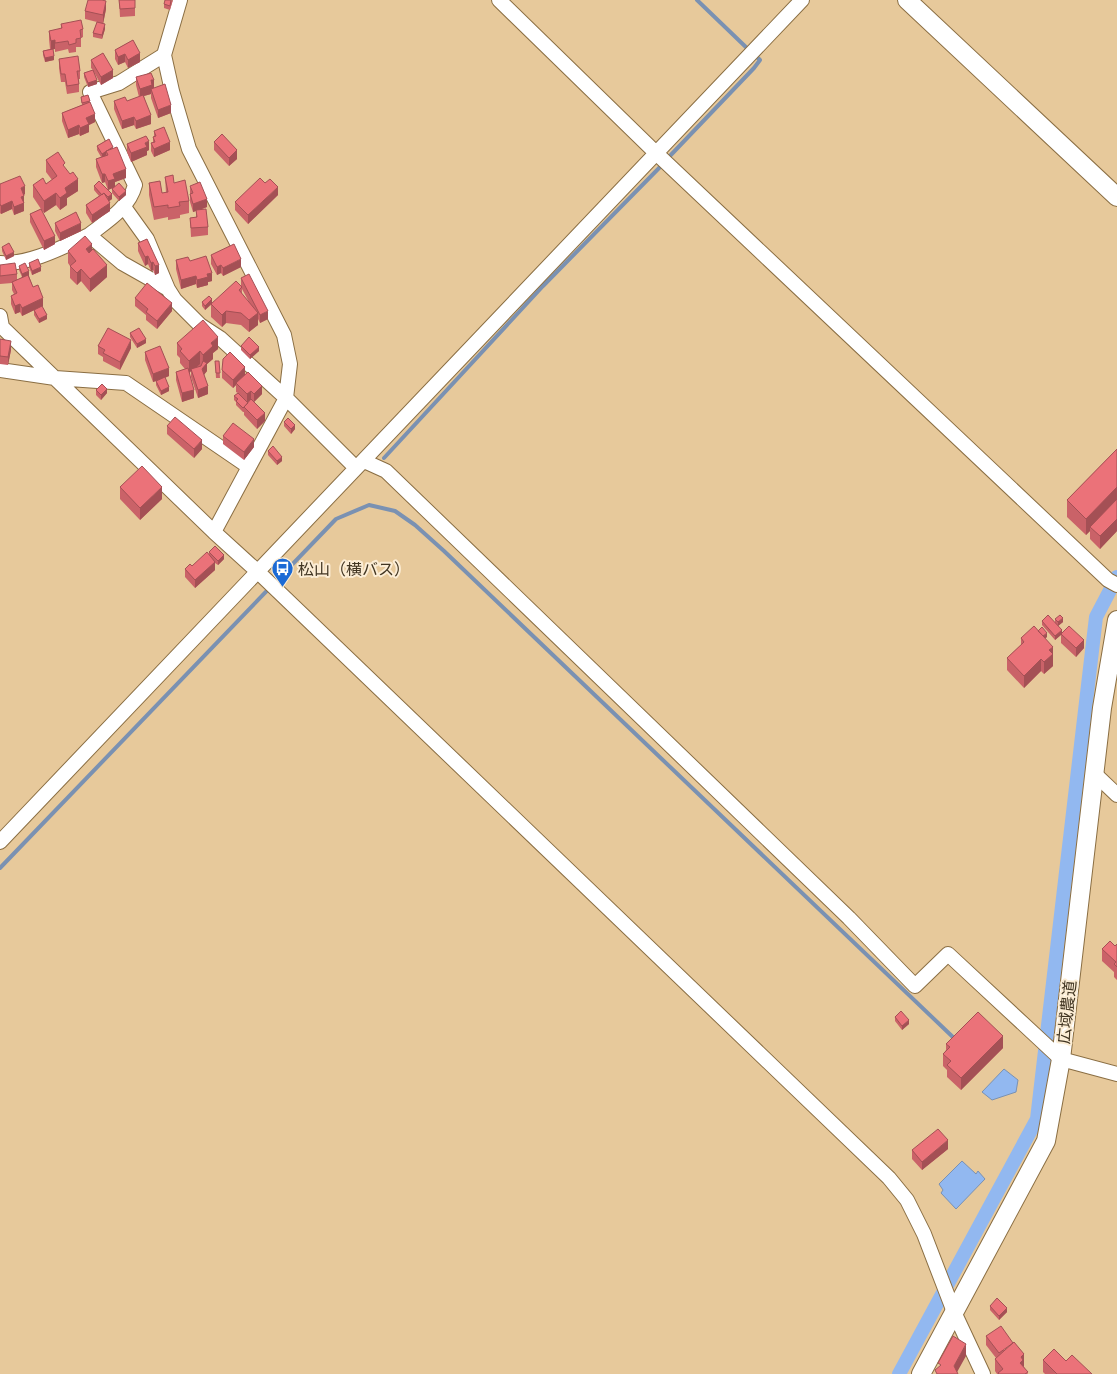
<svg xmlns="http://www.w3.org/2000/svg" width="1117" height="1374" font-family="Barlow,'Noto Sans JP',sans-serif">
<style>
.water{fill:#92b8f0;stroke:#7a91b2}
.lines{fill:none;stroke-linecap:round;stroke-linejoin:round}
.stream{stroke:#7a91b2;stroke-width:4}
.canal{stroke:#92b8f0;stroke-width:14}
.minor-casing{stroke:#8a6e43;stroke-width:16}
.tertiary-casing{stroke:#8a6e43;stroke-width:20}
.minor{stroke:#fff;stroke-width:14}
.tertiary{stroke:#fff;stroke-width:18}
.wall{fill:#ca6268;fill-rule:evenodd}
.shaded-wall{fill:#a45055}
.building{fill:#eb7279;stroke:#a45055}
.labels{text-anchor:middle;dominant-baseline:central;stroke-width:4;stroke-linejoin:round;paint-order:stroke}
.poi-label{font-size:16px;fill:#413522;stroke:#fcedd5;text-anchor:start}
.street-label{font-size:16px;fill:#413522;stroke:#fcedd5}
</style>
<rect width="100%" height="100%" fill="#e7c99b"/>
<path class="water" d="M 1004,1069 L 1018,1080 L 1016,1092 L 992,1100 L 982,1092 Z
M 962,1161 L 976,1174 L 978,1171 L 985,1179 L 956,1209 L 941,1193 L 943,1190 L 939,1184 Z"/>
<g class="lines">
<path class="stream" d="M 697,0 L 750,51
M 667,159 L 754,68 L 760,60 L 755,55
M 384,458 L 543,286 L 663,164
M 0,868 L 336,519 L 369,505 L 395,511 L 415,525 L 444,551 L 956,1040"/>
<path class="canal" d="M 899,1374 L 1037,1119 L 1096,617 L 1117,577"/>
<defs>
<path id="minor" d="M 180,0 L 164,55 L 172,91 L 189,149 L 284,335 L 290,364 L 286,398 L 214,532
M 499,0 L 656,153 L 1108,580 L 1117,585
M 124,207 L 147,239 L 168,289
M 89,235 C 107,221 129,208 135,185 L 90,92 L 119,83 L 164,55
M 0,263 C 29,265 63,247 89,235 L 122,263 L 168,289 L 175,300 L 200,325 L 220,338 L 286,398 L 356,468
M 0,316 L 2,327 L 214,532 L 257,571 L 889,1178 L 907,1200 L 924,1234 L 954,1312 L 983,1374
M 0,370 L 55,378 L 126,383 L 249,467
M 364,461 L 386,471 L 849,918 L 915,986 L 948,954 L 1061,1059 L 1117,1074
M 1095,774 L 1117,795
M 0,842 L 802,0"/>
<path id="tertiary" d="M 907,0 L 1117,197
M 921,1374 L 1046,1141 L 1061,1059 L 1102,708 L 1117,620"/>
</defs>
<use href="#minor" class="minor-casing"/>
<use href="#tertiary" class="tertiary-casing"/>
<use href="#minor" class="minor"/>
<use href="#tertiary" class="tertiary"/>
</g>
<path class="wall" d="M 119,0 L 135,0 L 135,16 L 120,17 Z
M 173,0 L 170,10 L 164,8 L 164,4 Z
M 106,9 L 103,24 L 105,29 L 102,39 L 93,37 L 93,33 L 97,22 L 85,19 L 85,11 Z
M 61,24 L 83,29 L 83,37 L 81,38 L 81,47 L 76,47 L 76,52 L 69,53 L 68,49 L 55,52 L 55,49 L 53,49 L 54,60 L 45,62 L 43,55 L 43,51 L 50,49 L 49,39 L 49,31 L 61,29 Z
M 133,40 L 140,62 L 128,68 L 125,62 L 118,65 L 115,59 L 115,50 Z
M 59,59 L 80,71 L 80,79 L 79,79 L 79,92 L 67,94 L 65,82 L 61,82 L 59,68 Z
M 91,60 L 113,78 L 101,85 L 94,72 L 97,84 L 88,87 L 84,77 L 84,73 L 93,70 L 91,68 Z
M 136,77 L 154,88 L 152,89 L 171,113 L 158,118 L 151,98 L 151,94 L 144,96 L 151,124 L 136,129 L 134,125 L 122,129 L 114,109 L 114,101 L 127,101 L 139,97 L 136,85 Z
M 88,95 L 95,122 L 89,125 L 89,132 L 80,136 L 79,134 L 68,138 L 62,121 L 62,113 L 82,105 L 81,97 Z
M 154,131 L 170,150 L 154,157 L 151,151 L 151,143 L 153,142 L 153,137 L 154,136 Z
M 109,139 L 126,178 L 115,182 L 115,186 L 126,195 L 119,201 L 112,193 L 112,189 L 113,188 L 108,190 L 105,182 L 102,183 L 96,167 L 96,159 L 101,157 L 97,150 L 97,146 Z
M 214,142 L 237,159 L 229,166 L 214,150 Z
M 127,144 L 149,150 L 147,151 L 147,155 L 131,162 L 127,152 Z
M 46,160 L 65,168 L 78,191 L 67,198 L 67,205 L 60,210 L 56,205 L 44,213 L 41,209 L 55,244 L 44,250 L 30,222 L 30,214 L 41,209 L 33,197 L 33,185 L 46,184 L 52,180 L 46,172 Z
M 165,177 L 174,183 L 189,201 L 189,213 L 180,215 L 180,218 L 168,220 L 168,217 L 154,220 L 149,195 L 149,183 L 162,193 L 166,193 Z
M 0,184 L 25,194 L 24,195 L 24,211 L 14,215 L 12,209 L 1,214 L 0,213 Z
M 94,186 L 112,199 L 109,201 L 110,211 L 92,223 L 86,213 L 86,205 L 99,196 L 94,190 Z
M 190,186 L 207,207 L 200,210 L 208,227 L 208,235 L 191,237 L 190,218 L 196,217 L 196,211 L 193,212 L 190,202 Z
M 278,195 L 248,224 L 235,210 L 235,202 Z
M 55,223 L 81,231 L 60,241 L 55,231 Z
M 147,239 L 159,273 L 155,275 L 153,270 L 151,271 L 148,264 L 145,266 L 138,251 L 138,243 Z
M 2,247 L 14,256 L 6,260 L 2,251 Z
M 92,250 L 107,277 L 90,292 L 81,281 L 77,285 L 70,278 L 70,266 L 68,263 L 68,251 Z
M 211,255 L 241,267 L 223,276 L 221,273 L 217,275 L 211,264 Z
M 176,260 L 190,261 L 212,281 L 208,282 L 208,285 L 197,288 L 196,284 L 181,289 L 176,269 Z
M 29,263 L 41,271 L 32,275 L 29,267 Z
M 0,265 L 17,274 L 17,280 L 22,277 L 19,270 L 19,266 L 29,276 L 33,287 L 43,306 L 42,307 L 47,319 L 39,323 L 34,315 L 34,310 L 22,316 L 20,312 L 15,314 L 11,304 L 11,296 L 14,294 L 12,290 L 12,283 L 0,284 Z
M 241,278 L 268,319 L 260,323 L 258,319 L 258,325 L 249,332 L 241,325 L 226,323 L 222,327 L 211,317 L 211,305 L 205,310 L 202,306 L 202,302 L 212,303 L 241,286 ZM 242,289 L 249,302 L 242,294 Z
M 135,298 L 172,311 L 157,329 L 146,320 L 146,315 L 135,306 Z
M 130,333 L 146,343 L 137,348 L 130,337 Z
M 0,339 L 11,350 L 8,365 L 0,364 Z
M 177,343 L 218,349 L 213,353 L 213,359 L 207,364 L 207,371 L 204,375 L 208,394 L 198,398 L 191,377 L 191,371 L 189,373 L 194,398 L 182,402 L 176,380 L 176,372 L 185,369 L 180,363 L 180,358 L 177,355 Z
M 98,346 L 131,348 L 120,370 L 103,361 L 103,357 L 98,354 Z
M 241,346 L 259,351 L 250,359 L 241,350 Z
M 145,352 L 169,376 L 165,378 L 169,391 L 161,395 L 156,385 L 156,381 L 153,382 L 145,360 Z
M 215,361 L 219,361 L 220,378 L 216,378 Z
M 222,370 L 245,374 L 262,394 L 254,402 L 265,421 L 257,429 L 244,415 L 244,412 L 243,412 L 236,405 L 236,402 L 234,400 L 234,396 L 238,393 L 236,392 L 236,385 L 233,388 L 222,378 Z
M 96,390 L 107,393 L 101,400 L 96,395 Z
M 284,422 L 295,429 L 291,434 L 284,426 Z
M 167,426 L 202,449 L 194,458 L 167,434 Z
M 223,436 L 254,447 L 244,460 L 223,444 Z
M 1117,449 L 1117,531 L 1100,549 L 1090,539 L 1090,531 L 1086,535 L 1067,517 L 1067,500 Z
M 268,451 L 282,461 L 277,465 L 268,455 Z
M 120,487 L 162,499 L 140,520 L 120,499 Z
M 209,552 L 224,559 L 218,565 L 215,563 L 215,570 L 195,588 L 185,577 L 185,569 L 192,566 L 209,555 Z
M 1055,619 L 1063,622 L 1058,626 L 1062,633 L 1084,648 L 1076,657 L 1061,643 L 1061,635 L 1055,640 L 1042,625 L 1042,621 L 1055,623 Z
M 1038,631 L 1047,637 L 1045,638 L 1053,659 L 1053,666 L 1044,674 L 1041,671 L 1024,688 L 1007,670 L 1007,658 L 1021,645 L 1021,638 Z
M 1117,944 L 1117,980 L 1114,977 L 1114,972 L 1102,961 L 1102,949 L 1115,946 Z
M 895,1017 L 909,1024 L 902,1030 L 895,1021 Z
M 946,1044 L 1003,1048 L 961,1090 L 947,1077 L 947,1070 L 943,1066 L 943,1054 L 946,1050 Z
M 948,1149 L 922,1170 L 912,1159 L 912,1150 Z
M 990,1306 L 1007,1312 L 999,1320 L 990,1310 Z
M 986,1336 L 1024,1366 L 1024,1367 L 1028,1374 L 997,1374 L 995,1371 L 995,1359 L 996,1358 L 986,1345 Z
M 1043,1360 L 1066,1361 L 1092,1374 L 1045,1374 L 1043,1372 Z"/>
<path class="shaded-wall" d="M 106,1 L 106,9 L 103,24 L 103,15 Z
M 105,24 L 105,29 L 102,39 L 102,35 Z
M 55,40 L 55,49 L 51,50 L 51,41 Z
M 140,53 L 140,62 L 128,68 L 128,60 Z
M 125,54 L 125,62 L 118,65 L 118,57 Z
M 54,56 L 54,60 L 45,62 L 45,58 Z
M 113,70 L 113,78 L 101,85 L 101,77 Z
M 97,80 L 97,84 L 88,87 L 88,83 Z
M 151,80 L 154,80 L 154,88 L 152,88 L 152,93 L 151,89 L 151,94 L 140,97 L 140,89 Z
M 171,105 L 171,113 L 158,118 L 158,110 Z
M 95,114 L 95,122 L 89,125 L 89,132 L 80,136 L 80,128 L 86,118 Z
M 151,115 L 151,124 L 136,129 L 136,121 Z
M 134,117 L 134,125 L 122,129 L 122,121 Z
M 79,125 L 79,134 L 68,138 L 68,130 Z
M 149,141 L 149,150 L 147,151 L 147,155 L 131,162 L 131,153 L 145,143 Z
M 170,142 L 170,150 L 154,157 L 154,149 Z
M 237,150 L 237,159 L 229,166 L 229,158 Z
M 106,151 L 106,156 L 102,158 L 102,154 Z
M 126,169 L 126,178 L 115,182 L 115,187 L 108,190 L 108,181 L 113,174 Z
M 102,174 L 105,174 L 105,182 L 102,183 Z
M 78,179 L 78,191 L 67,198 L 67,205 L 60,210 L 60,198 L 65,188 Z
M 25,186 L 25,194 L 21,196 L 21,188 Z
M 278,187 L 278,195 L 248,224 L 248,215 Z
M 126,191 L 126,195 L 119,201 L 119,197 Z
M 56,193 L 56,205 L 44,213 L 44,201 Z
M 112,194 L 112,199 L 108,202 L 108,197 Z
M 24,196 L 24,211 L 14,215 L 14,207 L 21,197 Z
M 207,199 L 207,207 L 193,212 L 193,204 Z
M 12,201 L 12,209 L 1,214 L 1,206 Z
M 110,203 L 110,211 L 92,223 L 92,215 Z
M 81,223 L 81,231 L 60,241 L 60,233 Z
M 55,236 L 55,244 L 44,250 L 44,241 Z
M 92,244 L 92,256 L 86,249 Z
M 14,252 L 14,256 L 6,260 L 6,256 Z
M 148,256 L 148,264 L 145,266 L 145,257 Z
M 241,259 L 241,267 L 223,276 L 223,268 Z
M 153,262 L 153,270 L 151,271 L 151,263 Z
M 107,265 L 107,277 L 90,292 L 90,279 Z
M 159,265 L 159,273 L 155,275 L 155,266 Z
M 221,265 L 221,273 L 217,275 L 217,267 Z
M 41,267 L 41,271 L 32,275 L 32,271 Z
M 81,269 L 81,281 L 77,285 L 77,273 Z
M 29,271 L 29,276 L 22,278 L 22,274 Z
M 212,273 L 212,281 L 208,282 L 208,285 L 197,288 L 197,280 L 207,274 Z
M 196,276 L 196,284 L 181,289 L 181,280 Z
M 43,298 L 43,306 L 22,316 L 22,308 Z
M 212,299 L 212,303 L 205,310 L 205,306 Z
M 172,303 L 172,311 L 157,329 L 157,321 Z
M 20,304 L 20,312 L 15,314 L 15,306 Z
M 226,311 L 226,323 L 222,327 L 222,315 Z
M 268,311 L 268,319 L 260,323 L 260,315 Z
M 258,313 L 258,325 L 249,332 L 249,320 Z
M 47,315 L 47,319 L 39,323 L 39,319 Z
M 218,337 L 218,349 L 213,353 L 213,359 L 207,364 L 207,371 L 202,377 L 203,355 L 211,343 Z
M 146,339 L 146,343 L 137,348 L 137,344 Z
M 131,340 L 131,348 L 120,370 L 120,362 Z
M 11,341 L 11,350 L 8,365 L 8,357 Z
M 259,347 L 259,351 L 250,359 L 250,355 Z
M 200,351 L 200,364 L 192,371 L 191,369 L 191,371 L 189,374 L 189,361 Z
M 245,367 L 245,375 L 236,383 L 236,385 L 233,388 L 233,380 Z
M 169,368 L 169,376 L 153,382 L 153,374 Z
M 208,386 L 208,394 L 198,398 L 198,390 Z
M 262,386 L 262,394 L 254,402 L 254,394 Z
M 169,387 L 169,391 L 161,395 L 161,391 Z
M 107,389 L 107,393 L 101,400 L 101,395 Z
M 194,390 L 194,398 L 182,402 L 182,393 Z
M 251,391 L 251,399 L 247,403 L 247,394 Z
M 265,413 L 265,421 L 257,429 L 257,420 Z
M 295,425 L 295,429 L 291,434 L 291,429 Z
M 254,439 L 254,447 L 244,460 L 244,452 Z
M 202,440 L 202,449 L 194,458 L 194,449 Z
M 282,457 L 282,461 L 277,465 L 277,461 Z
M 162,487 L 162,499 L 140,520 L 140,508 Z
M 1117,487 L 1117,503 L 1090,527 L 1090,531 L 1086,535 L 1086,519 Z
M 1117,519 L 1117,531 L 1100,549 L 1100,536 Z
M 224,555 L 224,559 L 218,565 L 218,561 Z
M 215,562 L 215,570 L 195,588 L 195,580 Z
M 1063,618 L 1063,622 L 1058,626 L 1058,622 Z
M 1062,630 L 1062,634 L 1055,640 L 1055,636 Z
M 1047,633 L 1047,637 L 1042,641 L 1042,637 Z
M 1084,640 L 1084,648 L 1076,657 L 1076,648 Z
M 1053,647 L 1053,666 L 1044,674 L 1044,662 L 1049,650 Z
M 1041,659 L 1041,671 L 1024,688 L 1024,676 Z
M 909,1020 L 909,1024 L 902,1030 L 902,1026 Z
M 1003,1036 L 1003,1048 L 961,1090 L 961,1078 Z
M 948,1140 L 948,1149 L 922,1170 L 922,1162 Z
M 1007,1308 L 1007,1312 L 999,1320 L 999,1316 Z
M 966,1344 L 966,1356 L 956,1374 L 954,1366 Z
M 1024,1354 L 1024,1366 L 1023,1367 L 1020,1363 L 1021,1357 Z"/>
<path class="building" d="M 88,0 L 102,0 L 106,1 L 103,15 L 85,11 Z
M 119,0 L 135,0 L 135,8 L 120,9 Z
M 165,0 L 171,0 L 170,6 L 164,4 Z
M 81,20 L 83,29 L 80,30 L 81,38 L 76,39 L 76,43 L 69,45 L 68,41 L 55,43 L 55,40 L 51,41 L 49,31 L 62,28 L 61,24 Z
M 97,22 L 105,24 L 102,35 L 93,33 Z
M 133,40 L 140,53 L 128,60 L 125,54 L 118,57 L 115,50 Z
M 53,49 L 54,56 L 45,58 L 43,51 Z
M 103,53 L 113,70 L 101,77 L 91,60 Z
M 78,56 L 80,71 L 77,71 L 79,84 L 67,86 L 65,74 L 61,74 L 59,59 Z
M 93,70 L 97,80 L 88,83 L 84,73 Z
M 151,73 L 154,80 L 151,80 L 152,85 L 140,89 L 136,77 Z
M 165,84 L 171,105 L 158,110 L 151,89 Z
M 88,95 L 90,101 L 82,103 L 81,97 Z
M 143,95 L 151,115 L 136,121 L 134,117 L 122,121 L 114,101 L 125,97 L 127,101 Z
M 90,102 L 95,114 L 86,118 L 89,124 L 80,128 L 79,125 L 68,130 L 62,113 Z
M 164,127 L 170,142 L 154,149 L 151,143 L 155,142 L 153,137 L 156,136 L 154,131 Z
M 222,134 L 237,150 L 229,158 L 214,142 Z
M 146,136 L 149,141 L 145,143 L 147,147 L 131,153 L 127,144 Z
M 109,139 L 113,147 L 102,154 L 97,146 Z
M 117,147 L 126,169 L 113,174 L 115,179 L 108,181 L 105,174 L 102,174 L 96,159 L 108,155 L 106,151 Z
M 58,152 L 65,163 L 63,165 L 70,174 L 73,172 L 78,179 L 65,188 L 67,193 L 60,198 L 56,193 L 44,201 L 33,185 L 43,178 L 46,184 L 57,176 L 46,160 Z
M 173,175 L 174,183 L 185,180 L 189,201 L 179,202 L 180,206 L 168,208 L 168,205 L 154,207 L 149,183 L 160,181 L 162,193 L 168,192 L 165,177 Z
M 20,176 L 25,186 L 21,188 L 24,196 L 21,197 L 24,203 L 14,207 L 12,201 L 1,206 L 0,204 L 0,184 Z
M 260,178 L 265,183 L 270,179 L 278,187 L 248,215 L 235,202 Z
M 99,181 L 112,194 L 108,197 L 104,193 L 102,195 L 94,186 Z
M 200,182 L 207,199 L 193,204 L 190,194 L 193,193 L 190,186 Z
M 119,183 L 126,191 L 119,197 L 112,189 Z
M 104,193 L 110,203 L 92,215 L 86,205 Z
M 41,209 L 55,236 L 44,241 L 30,214 Z
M 206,209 L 208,227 L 191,228 L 190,218 L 197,217 L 196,210 Z
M 76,212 L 81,223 L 60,233 L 55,223 Z
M 85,236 L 92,244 L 86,249 L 89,253 L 93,249 L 107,265 L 90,279 L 81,269 L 77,273 L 70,266 L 76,261 L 68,251 Z
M 147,239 L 159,265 L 155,266 L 153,262 L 151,263 L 148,256 L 145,257 L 138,243 Z
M 9,243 L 14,252 L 6,256 L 2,247 Z
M 234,244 L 241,259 L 223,268 L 221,265 L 217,267 L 211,255 Z
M 206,256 L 212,273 L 207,274 L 208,277 L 197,280 L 196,276 L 181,280 L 176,260 L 188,257 L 190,261 Z
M 38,259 L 41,267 L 32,271 L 29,263 Z
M 15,263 L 17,274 L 0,276 L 0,265 Z
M 25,263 L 29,271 L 22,274 L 19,266 Z
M 249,274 L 268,311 L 260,315 L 241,278 Z
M 28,275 L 33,287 L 38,285 L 43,298 L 22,308 L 20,304 L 15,306 L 11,296 L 17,293 L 12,282 Z
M 236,281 L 242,287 L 239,290 L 258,313 L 249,320 L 241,313 L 226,311 L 222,315 L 211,304 Z
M 147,283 L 172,303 L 157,321 L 146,312 L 148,309 L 135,298 Z
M 209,296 L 212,299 L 205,306 L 202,302 Z
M 42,306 L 47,315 L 39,319 L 34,310 Z
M 203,320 L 218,337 L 211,343 L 213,346 L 203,355 L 200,351 L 189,361 L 180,351 L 182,349 L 177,343 Z
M 108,328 L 131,340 L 120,362 L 103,353 L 105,350 L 98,346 Z
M 139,328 L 146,339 L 137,344 L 130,333 Z
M 249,337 L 259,347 L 250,355 L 241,346 Z
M 0,339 L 11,341 L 8,357 L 0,356 Z
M 160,346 L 169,368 L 153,374 L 145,352 Z
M 230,352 L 245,367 L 233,380 L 222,370 L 223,359 Z
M 203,361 L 207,363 L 202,369 L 208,386 L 198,390 L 191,369 L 201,366 Z
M 215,361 L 219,361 L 220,373 L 216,373 Z
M 188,368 L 194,390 L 182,393 L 176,372 Z
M 248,372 L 262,386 L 254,394 L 251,391 L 247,394 L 236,383 Z
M 165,377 L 169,387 L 161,391 L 156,381 Z
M 102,384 L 107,389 L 101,395 L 96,390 Z
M 238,393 L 248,403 L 243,408 L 236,401 L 238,399 L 234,396 Z
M 251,399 L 265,413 L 257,420 L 244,407 Z
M 175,417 L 202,440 L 194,449 L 167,426 Z
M 288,418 L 295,425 L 291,429 L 284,422 Z
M 233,423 L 254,439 L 244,452 L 223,436 Z
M 273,446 L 282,457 L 277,461 L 268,451 Z
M 1117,449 L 1117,487 L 1086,519 L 1067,500 Z
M 142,466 L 162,487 L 140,508 L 120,487 Z
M 1117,499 L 1117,519 L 1100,536 L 1090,527 Z
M 215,546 L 224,555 L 218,561 L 209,552 Z
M 207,552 L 215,562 L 195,580 L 185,569 L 190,564 L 192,566 Z
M 1048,615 L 1062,630 L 1055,636 L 1042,621 Z
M 1060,615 L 1063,618 L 1058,622 L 1055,619 Z
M 1034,626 L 1053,647 L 1049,650 L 1053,654 L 1044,662 L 1041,659 L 1024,676 L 1007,658 L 1024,642 L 1021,638 Z
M 1069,626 L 1084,640 L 1076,648 L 1061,634 Z
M 1042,627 L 1047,633 L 1043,636 L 1038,631 Z
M 1110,941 L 1115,946 L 1117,944 L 1117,967 L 1114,964 L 1116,962 L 1102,949 Z
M 901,1011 L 909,1020 L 902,1026 L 895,1017 Z
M 978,1012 L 1003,1036 L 961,1078 L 947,1065 L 951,1061 L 943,1054 L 950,1047 L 946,1044 Z
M 938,1129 L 948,1140 L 922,1162 L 912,1150 Z
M 997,1298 L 1007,1308 L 999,1316 L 990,1306 Z
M 1001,1326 L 1013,1343 L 999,1353 L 986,1336 Z
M 953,1336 L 966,1344 L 954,1366 L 958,1374 L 937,1374 L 935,1370 L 941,1365 L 938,1363 Z
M 1014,1342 L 1024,1354 L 1021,1357 L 1023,1360 L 1020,1363 L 1028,1372 L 1025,1374 L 999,1374 L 998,1373 L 1003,1369 L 995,1359 Z
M 1054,1349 L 1066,1361 L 1072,1355 L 1092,1374 L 1057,1374 L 1043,1360 Z"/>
<defs>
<symbol id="bus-pin" viewBox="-11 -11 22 30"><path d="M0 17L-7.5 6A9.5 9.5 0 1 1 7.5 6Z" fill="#1c6ad5" stroke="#fcedd5"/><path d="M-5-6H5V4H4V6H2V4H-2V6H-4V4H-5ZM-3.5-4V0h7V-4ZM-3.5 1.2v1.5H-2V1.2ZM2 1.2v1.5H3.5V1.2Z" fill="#fff"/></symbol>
</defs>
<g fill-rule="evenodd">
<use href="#bus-pin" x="270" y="556" width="25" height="34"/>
</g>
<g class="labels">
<g class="poi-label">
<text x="298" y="568">松山（横バス）</text>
</g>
<g class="street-label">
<text transform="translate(1066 1012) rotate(-84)">広域農道</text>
</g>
</g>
</svg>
